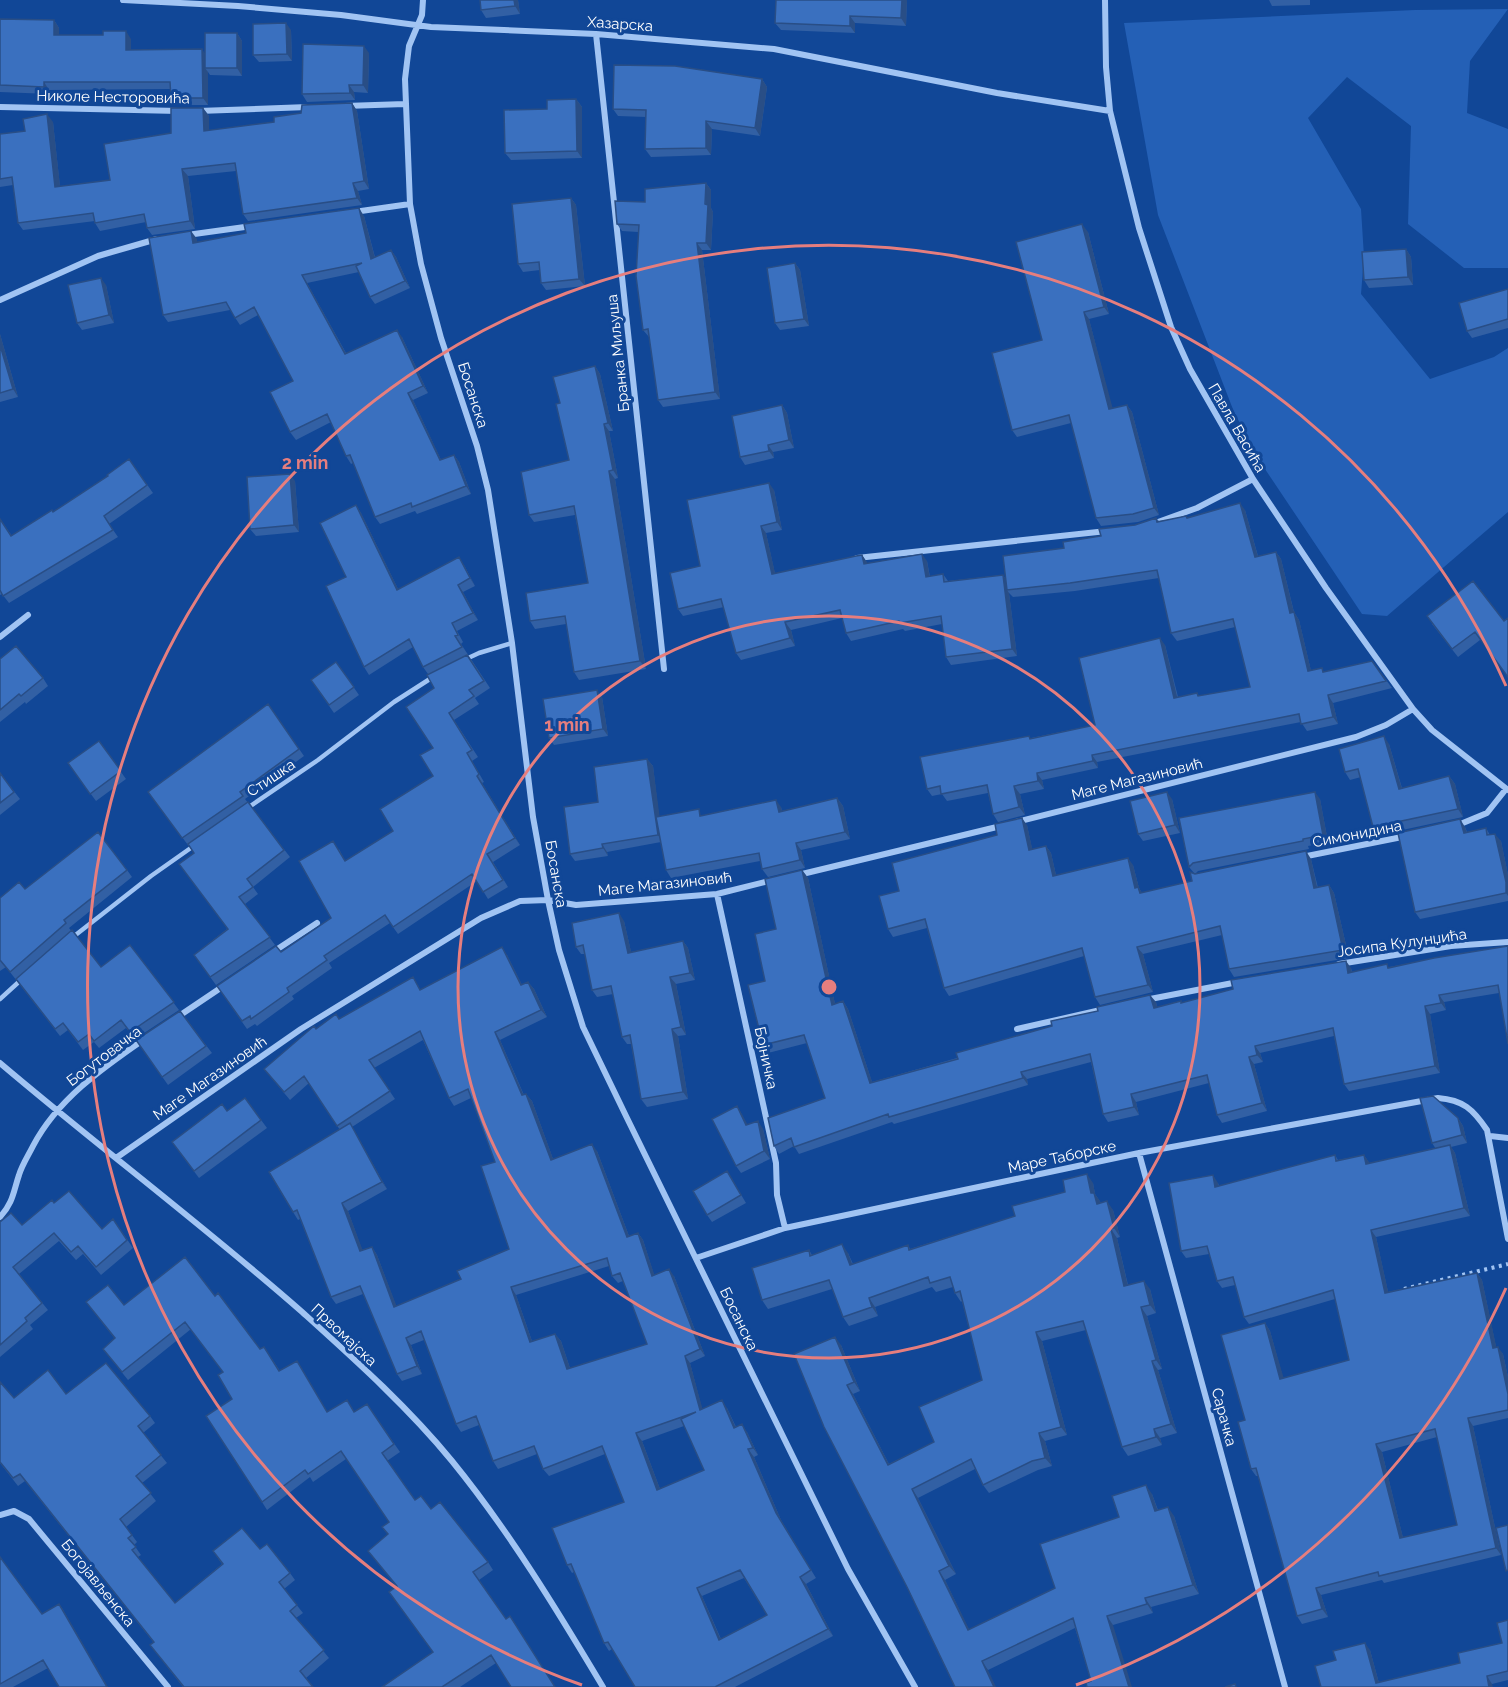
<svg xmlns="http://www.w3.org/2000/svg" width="1508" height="1687" font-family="Raleway,sans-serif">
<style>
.green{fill:#2460b6}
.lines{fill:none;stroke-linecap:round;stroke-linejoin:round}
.path{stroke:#a1c4f3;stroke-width:4;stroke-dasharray:3 4.5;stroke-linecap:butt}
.lane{stroke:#a1c4f3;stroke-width:4.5}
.street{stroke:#a1c4f3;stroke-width:6}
.wall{fill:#3260a4;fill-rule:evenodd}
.shaded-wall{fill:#294e86}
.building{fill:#3a70bf;stroke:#294e86;stroke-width:1.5;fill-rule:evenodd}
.ring{fill:none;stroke:#e67e7e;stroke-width:3}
.labels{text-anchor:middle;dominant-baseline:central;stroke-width:6;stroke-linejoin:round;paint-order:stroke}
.street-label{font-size:15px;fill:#fff;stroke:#114797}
.centre{fill:#e67e7e;stroke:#114797;stroke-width:3}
.ring-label{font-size:18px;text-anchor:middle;font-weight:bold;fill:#e67e7e;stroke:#114797;stroke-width:6;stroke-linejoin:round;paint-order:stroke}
</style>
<rect width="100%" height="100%" fill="#114797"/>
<path class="green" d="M 1508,9 L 1470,61 L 1467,113 L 1508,129 L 1508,268 L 1464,268 L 1408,224 L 1411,126 L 1347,77 L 1308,118 L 1361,209 L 1364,257 L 1361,294 L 1430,379 L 1494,357 L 1508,348 L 1508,512 L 1387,616 L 1362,614 L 1263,466 L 1234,412 L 1158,215 L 1124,23 L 1415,10 Z"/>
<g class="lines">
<path class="path" d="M 1404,1289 L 1508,1264"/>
<path class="lane" d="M 464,660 L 479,653 L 512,643
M 246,809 L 318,760 L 394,702 L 433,677
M 73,937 L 151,876 L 195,845
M 0,999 L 22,979"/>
<path class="street" d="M 123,0 L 238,6 L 341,15 L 431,27 L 596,34 L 774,49 L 997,93 L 1110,111
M 423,0 L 422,15 L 409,46 L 405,79 L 410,204 L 421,264 L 441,338 L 477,446 L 488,490 L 512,643 L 533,817 L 548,900 L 559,950 L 583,1027 L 626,1116 L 848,1569 L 915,1687
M 1105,0 L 1106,67 L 1110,111 L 1139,228 L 1171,327 L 1190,369 L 1253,479 L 1326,588 L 1413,709 L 1432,730 L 1508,790
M 596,34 L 664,669
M 345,106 L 405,104
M 0,107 L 179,111
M 198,111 L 308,107
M 354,212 L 410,204
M 187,235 L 252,226
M 0,300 L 98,256 L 157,239
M 1158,522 L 1197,508 L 1253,479
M 857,558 L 1107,531
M 0,637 L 28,615
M 1016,822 L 1356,737 L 1386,725 L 1413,709
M 1458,825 L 1487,813 L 1506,789
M 1302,857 L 1407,836
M 798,875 L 1001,826
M 717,894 L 776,1163 L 777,1195 L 785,1228
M 273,952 L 317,923
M 1339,964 L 1451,946 L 1508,942
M 1145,1000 L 1238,982
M 176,1018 L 225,985
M 1017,1029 L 1105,1009
M 0,1063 C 99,1147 203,1225 301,1311 C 353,1358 407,1406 452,1461 C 509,1531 557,1610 603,1687
M 1490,1136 L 1508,1138
M 1139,1153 L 1285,1687
M 116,1158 L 301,1029 L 481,918 L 520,901 L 548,900 L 576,905 L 717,894 L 773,880
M 0,1217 C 13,1203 13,1193 19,1175 C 22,1165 28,1156 33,1146 C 57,1100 101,1069 143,1040
M 696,1258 L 785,1228 L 1139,1153 L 1438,1098 C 1463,1100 1473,1109 1487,1130 L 1508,1239
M 0,1515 L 14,1511 L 29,1519 L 168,1687"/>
</g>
<path class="wall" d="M 518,0 L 520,14 L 486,18 L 481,10 Z
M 907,0 L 906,26 L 855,23 L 855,33 L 781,30 L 775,23 Z
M 1269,0 L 1310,0 L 1310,5 L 1272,6 Z
M 0,19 L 54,20 L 59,28 L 59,35 L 131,39 L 131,50 L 205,53 L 237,33 L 242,41 L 242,76 L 210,75 L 208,72 L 208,105 L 176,105 L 171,98 L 170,89 L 49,90 L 50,94 L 0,92 Z
M 291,30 L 292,61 L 259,62 L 253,55 Z
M 369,53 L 368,93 L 354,92 L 355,100 L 307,102 L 302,94 Z
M 762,79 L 767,87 L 760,136 L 712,129 L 711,155 L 651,157 L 645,149 L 646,117 L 618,116 L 613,109 Z
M 576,99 L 582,107 L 582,158 L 511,160 L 505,153 L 547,109 Z
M 352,103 L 357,111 L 369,189 L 358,191 L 362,205 L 248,221 L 243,214 L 236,171 L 188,176 L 195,229 L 152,235 L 147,228 L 146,222 L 100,231 L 95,223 L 95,221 L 23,230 L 18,223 L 13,185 L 0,187 L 0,134 L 25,131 L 53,122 L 60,187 L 110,180 L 203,108 L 209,116 L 209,131 L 274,122 L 301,113 Z
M 706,183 L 711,190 L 711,208 L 713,212 L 711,250 L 702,250 L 720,399 L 663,407 L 658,400 L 649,337 L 643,330 L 638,232 L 622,231 L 617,224 L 645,202 Z
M 571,198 L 576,205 L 585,286 L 546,290 L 541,283 L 540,270 L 523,272 L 518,264 Z
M 364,216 L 375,257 L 391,250 L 396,257 L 410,288 L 375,304 L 370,297 L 359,272 L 307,283 L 346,353 L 402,337 L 428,393 L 413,400 L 441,460 L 454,455 L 459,462 L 471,494 L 417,514 L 415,511 L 380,524 L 375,517 L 353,463 L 351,464 L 346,456 L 331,422 L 296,440 L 290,432 L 293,381 L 258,315 L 240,325 L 230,310 L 168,322 L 163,315 L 197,239 L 197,243 Z
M 1088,232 L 1109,314 L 1089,319 L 1112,409 L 1127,405 L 1132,412 L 1159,515 L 1138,522 L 1101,526 L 1096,518 L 1071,423 L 1017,437 L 1012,430 L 1042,340 Z
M 1406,249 L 1411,257 L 1413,285 L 1369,288 L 1364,280 Z
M 795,263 L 800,270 L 809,326 L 780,330 L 775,323 Z
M 106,285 L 114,323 L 82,330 L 77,323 Z
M 1508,289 L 1508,328 L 1472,338 L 1467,331 Z
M 0,334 L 18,397 L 0,402 Z
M 595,366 L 600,374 L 613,431 L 609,431 L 618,478 L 615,479 L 646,669 L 579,680 L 574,672 L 566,624 L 535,629 L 530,621 L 588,583 L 575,515 L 534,522 L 529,515 L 569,460 L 560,403 Z
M 782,405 L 787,413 L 794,448 L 773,452 L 774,458 L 745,465 L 740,457 Z
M 129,459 L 153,493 L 109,524 L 118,537 L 9,603 L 2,594 L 0,595 L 0,519 L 12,536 L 53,512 L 108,476 Z
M 295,481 L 299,532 L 256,536 L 250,529 Z
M 774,490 L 782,530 L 766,533 L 775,574 L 862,555 L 867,563 L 927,561 L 930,577 L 943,574 L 948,581 L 1003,575 L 1006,580 L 1064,548 L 1156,518 L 1159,521 L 1245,510 L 1258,556 L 1276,552 L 1281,559 L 1294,612 L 1299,620 L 1311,671 L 1325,672 L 1372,661 L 1392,688 L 1333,703 L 1338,724 L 1307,731 L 1301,722 L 1097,762 L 1098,768 L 1042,780 L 1044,789 L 1020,794 L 1025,815 L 998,822 L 993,814 L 988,793 L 947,801 L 942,794 L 932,796 L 927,789 L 1031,738 L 1095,725 L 1165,645 L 1178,697 L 1197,693 L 1199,696 L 1250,687 L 1235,627 L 1177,641 L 1171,633 L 1159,578 L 1075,591 L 1013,597 L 1009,593 L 1017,656 L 951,665 L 946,657 L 942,624 L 905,631 L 903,629 L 851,641 L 846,633 L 842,618 L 791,630 L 795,646 L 741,660 L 736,653 L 724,607 L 683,616 L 678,609 L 700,566 Z
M 356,505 L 361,513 L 398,589 L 464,565 L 475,586 L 463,592 L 478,620 L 457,631 L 463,642 L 461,644 L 490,688 L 475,698 L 479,704 L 454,720 L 478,757 L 472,761 L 484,782 L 482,783 L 520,845 L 493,862 L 508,887 L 488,899 L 477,881 L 398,934 L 390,923 L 329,963 L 332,968 L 292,996 L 294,999 L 257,1026 L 255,1024 L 247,1029 L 217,986 L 281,952 L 331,918 L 339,849 L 345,861 L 393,831 L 433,776 L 433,748 L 434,688 L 428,674 L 423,667 L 413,647 L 369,675 L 364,667 L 346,577 Z
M 1473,581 L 1480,640 L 1458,657 L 1432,624 Z
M 0,659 L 43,678 L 48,686 L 26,704 L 25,702 L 0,722 Z
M 336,662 L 359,695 L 334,713 L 311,680 Z
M 602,697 L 608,736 L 554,745 L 549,738 Z
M 268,704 L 304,756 L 245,799 L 290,857 L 253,887 L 258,894 L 245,904 L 275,945 L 216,985 L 194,955 L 227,929 L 194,853 L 148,792 Z
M 99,741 L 126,779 L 96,801 L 68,763 Z
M 1389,744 L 1402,788 L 1449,776 L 1455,784 L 1463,817 L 1379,835 L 1373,827 L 1361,777 L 1350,780 L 1345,772 Z
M 647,759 L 653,766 L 659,817 L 703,816 L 781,807 L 782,811 L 837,798 L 843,806 L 850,839 L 801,850 L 805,868 L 768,877 L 762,869 L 760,861 L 671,878 L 666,870 L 661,842 L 607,852 L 608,856 L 575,861 L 570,854 L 598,802 Z
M 0,773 L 20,799 L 0,815 Z
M 1172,799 L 1180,833 L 1143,841 L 1138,834 Z
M 1320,799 L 1328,842 L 1308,846 L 1309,849 L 1198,871 L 1195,874 L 1311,859 L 1318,888 L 1329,885 L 1334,893 L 1349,958 L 1234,977 L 1229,969 L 1222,935 L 1143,954 L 1153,992 L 1100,1005 L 1095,997 L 1084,956 L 949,996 L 944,988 L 927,928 L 893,937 L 888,929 L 899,891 L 997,835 L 1027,825 L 1032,849 L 1046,846 L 1051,853 L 1056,875 L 1133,865 L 1139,888 L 1142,893 L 1192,881 L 1194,873 L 1189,867 L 1179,818 Z
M 1465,827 L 1467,832 L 1486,828 L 1490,835 L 1501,841 L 1508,875 L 1508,901 L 1420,919 L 1415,912 Z
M 127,870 L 132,877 L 69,928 L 101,967 L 130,945 L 179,1010 L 135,1039 L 126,1028 L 99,1048 L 94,1042 L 83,1050 L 68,1030 L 60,1036 L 6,967 L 0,971 L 0,898 L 25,889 Z
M 802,870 L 808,878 L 835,1004 L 843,1001 L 848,1009 L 872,1082 L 1156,1002 L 1157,1007 L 1181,1001 L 1182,1003 L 1351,968 L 1352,972 L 1389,967 L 1508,946 L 1499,993 L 1444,1002 L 1446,1010 L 1430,1014 L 1440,1073 L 1349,1091 L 1344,1084 L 1334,1036 L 1260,1053 L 1263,1062 L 1254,1064 L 1267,1111 L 1222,1123 L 1217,1115 L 1209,1083 L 1136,1102 L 1139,1115 L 1108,1122 L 1103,1114 L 1091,1062 L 1027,1079 L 1028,1085 L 894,1124 L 892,1122 L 799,1154 L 794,1146 L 779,1154 L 774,1146 L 825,1098 L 807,1043 L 768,1053 L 763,1045 L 765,981 L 776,929 Z
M 624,921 L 631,952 L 683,941 L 688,948 L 695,980 L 676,984 L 686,1035 L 678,1036 L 688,1099 L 647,1107 L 641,1099 L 631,1044 L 627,1044 L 622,1037 L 613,994 L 597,997 L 592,990 L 585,954 L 581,954 L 576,947 Z
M 507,955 L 522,985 L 528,982 L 534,989 L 547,1017 L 500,1040 L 524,1095 L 526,1094 L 532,1101 L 553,1159 L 597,1151 L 629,1236 L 638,1233 L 643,1240 L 654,1275 L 674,1276 L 705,1356 L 690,1363 L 702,1409 L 727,1408 L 736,1427 L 747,1432 L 758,1455 L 754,1457 L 781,1520 L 816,1578 L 806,1584 L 833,1636 L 735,1687 L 635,1687 L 612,1649 L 609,1651 L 604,1643 L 574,1572 L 572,1573 L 567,1565 L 624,1502 L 605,1454 L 549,1476 L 543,1469 L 537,1454 L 498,1469 L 493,1461 L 479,1425 L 461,1432 L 456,1424 L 424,1340 L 411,1345 L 422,1374 L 402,1381 L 397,1374 L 363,1294 L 336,1304 L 331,1297 L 300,1219 L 298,1220 L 293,1212 L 340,1130 L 309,1083 L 290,1100 L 264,1069 L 316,1029 L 418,985 L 420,990 ZM 423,1040 L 449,1098 L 454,1106 L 471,1098 L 495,1162 L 509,1249 L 461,1279 L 396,1306 L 377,1255 L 372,1247 L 362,1250 L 348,1211 L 387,1189 L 352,1127 L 395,1099 L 374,1068 ZM 609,1266 L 612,1276 L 618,1283 L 623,1281 L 647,1344 L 570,1368 L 561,1341 L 555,1334 L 532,1341 L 516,1295 ZM 684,1426 L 704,1470 L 660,1489 L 642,1441 ZM 744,1578 L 767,1615 L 721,1639 L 702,1596 Z
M 180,1011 L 212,1053 L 168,1085 L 136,1040 Z
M 245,1098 L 267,1128 L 199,1178 L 172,1142 L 227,1111 Z
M 737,1106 L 747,1125 L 763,1129 L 770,1159 L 741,1173 L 736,1166 Z
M 1458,1118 L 1463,1126 L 1467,1143 L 1451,1147 L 1455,1153 L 1470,1216 L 1376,1237 L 1388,1292 L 1477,1273 L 1482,1280 L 1496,1347 L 1503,1354 L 1508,1377 L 1508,1418 L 1473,1426 L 1501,1555 L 1384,1583 L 1382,1580 L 1321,1595 L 1328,1617 L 1302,1624 L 1297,1616 L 1258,1476 L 1256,1476 L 1251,1469 L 1245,1420 L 1265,1323 L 1270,1331 L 1283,1378 L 1349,1360 L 1335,1299 L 1249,1324 L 1244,1317 L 1235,1285 L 1222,1288 L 1217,1281 L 1209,1254 L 1186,1258 L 1181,1251 L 1218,1183 L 1219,1186 L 1335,1155 L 1338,1160 L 1364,1155 L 1369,1163 L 1436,1149 L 1432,1143 ZM 1437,1437 L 1457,1525 L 1403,1538 L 1382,1452 Z
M 727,1171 L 746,1203 L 712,1222 L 707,1215 Z
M 1093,1183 L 1095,1194 L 1101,1203 L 1113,1210 L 1120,1237 L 1117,1238 L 1128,1285 L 1150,1289 L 1156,1313 L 1147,1316 L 1162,1369 L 1158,1370 L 1177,1433 L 1160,1438 L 1162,1445 L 1128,1456 L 1122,1447 L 1086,1330 L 1042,1341 L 1067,1435 L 1045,1441 L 1052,1466 L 1038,1470 L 989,1493 L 983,1485 L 975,1469 L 918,1498 L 956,1574 L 945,1580 L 969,1630 L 1055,1588 L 1119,1517 L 1152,1494 L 1158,1510 L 1174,1516 L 1199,1594 L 1151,1607 L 1153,1613 L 1113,1625 L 1091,1681 L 1075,1628 L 988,1670 L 907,1587 L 824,1427 L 841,1345 L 860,1391 L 853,1394 L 889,1464 L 934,1442 L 982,1380 L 962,1301 L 961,1302 L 955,1293 L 953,1287 L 936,1292 L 932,1287 L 875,1307 L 878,1316 L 849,1326 L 843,1317 L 832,1289 L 768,1309 L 762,1300 L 809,1250 L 812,1255 L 848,1253 L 853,1264 L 908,1245 L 910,1249 L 1015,1216 L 1065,1192 Z
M 54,1203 L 102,1229 L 113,1219 L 133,1248 L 101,1275 L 83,1254 L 76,1260 L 59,1241 L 19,1274 L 48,1310 L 30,1325 L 33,1329 L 0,1357 L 0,1222 L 22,1225 Z
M 215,1296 L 260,1349 L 264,1347 L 280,1371 L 297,1361 L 327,1412 L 355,1412 L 367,1404 L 400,1452 L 387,1461 L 415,1500 L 431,1509 L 488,1562 L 493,1570 L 479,1580 L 496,1663 L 460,1687 L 382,1687 L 433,1652 L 396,1586 L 368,1551 L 388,1535 L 382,1527 L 389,1522 L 346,1459 L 313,1482 L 310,1477 L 267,1510 L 262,1502 L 232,1399 L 223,1372 L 191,1329 L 128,1380 L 103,1349 L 115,1339 L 86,1302 L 124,1305 Z
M 0,1382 L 14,1398 L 66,1394 L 150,1416 L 155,1423 L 143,1433 L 167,1463 L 142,1483 L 156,1501 L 126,1527 L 137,1542 L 134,1545 L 141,1555 L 138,1557 L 175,1603 L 222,1564 L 213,1551 L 260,1549 L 290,1573 L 295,1580 L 284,1589 L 303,1613 L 296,1618 L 329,1658 L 306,1678 L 313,1687 L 183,1687 L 150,1645 L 154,1643 L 25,1481 L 18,1486 L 0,1463 Z
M 0,1557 L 42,1614 L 59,1604 L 64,1611 L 48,1668 L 13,1687 L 0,1687 Z
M 1508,1620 L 1508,1680 L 1492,1684 L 1321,1687 L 1370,1650 L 1379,1683 L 1460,1663 L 1502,1643 Z"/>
<path class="shaded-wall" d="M 514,0 L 518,0 L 520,14 L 515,6 Z
M 902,0 L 907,0 L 906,26 L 901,18 Z
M 850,16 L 855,23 L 855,33 L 850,26 Z
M 54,20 L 59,28 L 59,42 L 54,35 Z
M 286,23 L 291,30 L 292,61 L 287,54 Z
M 126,31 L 131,39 L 131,58 L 126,50 Z
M 237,33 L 242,41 L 242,76 L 237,68 Z
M 364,46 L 369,53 L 368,93 L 363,85 Z
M 202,49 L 207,57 L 205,68 L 208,72 L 208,105 L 203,98 Z
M 762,79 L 767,87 L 760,136 L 755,128 Z
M 44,82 L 49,90 L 50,94 L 44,87 Z
M 349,85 L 354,92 L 355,100 L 350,93 Z
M 576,99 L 582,107 L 582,158 L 577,151 Z
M 352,103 L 357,111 L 369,189 L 364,181 Z
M 203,108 L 209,116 L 209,139 L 204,131 Z
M 47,114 L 53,122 L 61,195 L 55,187 Z
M 706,121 L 712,129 L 711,155 L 706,148 Z
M 182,169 L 188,176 L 195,229 L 190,221 Z
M 353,183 L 358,191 L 362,205 L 357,198 Z
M 706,183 L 711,190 L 711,208 L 713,212 L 711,250 L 706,243 Z
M 571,198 L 576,205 L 585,286 L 579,279 Z
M 359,208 L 364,216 L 377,266 L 371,259 Z
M 1082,224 L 1088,232 L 1109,314 L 1104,307 Z
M 191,231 L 197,239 L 198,251 L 193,243 Z
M 697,243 L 702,250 L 720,399 L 715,392 Z
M 1406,249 L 1411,257 L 1413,285 L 1408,277 Z
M 391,250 L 396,257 L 410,288 L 405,281 Z
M 795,263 L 800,270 L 809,326 L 804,319 Z
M 302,275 L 307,283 L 350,361 L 345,354 Z
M 101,278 L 106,285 L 114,323 L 109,315 Z
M 1084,312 L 1089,319 L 1115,417 L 1109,409 Z
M 397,330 L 402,337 L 428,393 L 423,386 Z
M 0,334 L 18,397 L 13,389 L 0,345 Z
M 595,366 L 600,374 L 613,431 L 608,423 Z
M 408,393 L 413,400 L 445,468 L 440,460 Z
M 782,405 L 787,413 L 794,448 L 789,440 Z
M 1127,405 L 1132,412 L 1159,515 L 1154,508 Z
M 604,424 L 609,431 L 618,478 L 613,470 Z
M 768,445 L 773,452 L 774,458 L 769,451 Z
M 454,455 L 459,462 L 471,494 L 466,486 Z
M 609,471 L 615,479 L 646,669 L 640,661 Z
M 290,474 L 295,481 L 299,532 L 294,525 Z
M 769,483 L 774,490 L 782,530 L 777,522 Z
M 1240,503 L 1245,510 L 1260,564 L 1255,557 Z
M 356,505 L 361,513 L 402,597 L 397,590 Z
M 761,526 L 766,533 L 777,582 L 772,574 Z
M 1276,552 L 1281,559 L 1296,621 L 1290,613 Z
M 922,554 L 927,561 L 931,585 L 926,577 Z
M 862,555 L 867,562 L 869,571 L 864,564 Z
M 459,557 L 464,565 L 475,586 L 470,578 Z
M 1003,575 L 1008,583 L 1007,590 L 1009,593 L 1017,656 L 1012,649 Z
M 458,585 L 463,592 L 478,620 L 473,613 Z
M 1294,612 L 1299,620 L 1313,679 L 1308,671 Z
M 785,622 L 791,630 L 795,646 L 790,638 Z
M 1160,638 L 1165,645 L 1179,705 L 1174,698 Z
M 597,690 L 602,697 L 608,736 L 603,729 Z
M 1328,695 L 1333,703 L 1338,724 L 1333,717 Z
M 1384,736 L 1389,744 L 1404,796 L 1399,789 Z
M 1092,755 L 1097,762 L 1098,768 L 1093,761 Z
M 647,759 L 653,766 L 663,842 L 658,835 Z
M 1037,773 L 1042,780 L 1044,789 L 1038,781 Z
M 477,776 L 482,783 L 520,845 L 515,838 Z
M 1449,776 L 1455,784 L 1463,817 L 1458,809 Z
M 1014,786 L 1020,794 L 1025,815 L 1019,807 Z
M 1167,792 L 1172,799 L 1180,833 L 1175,825 Z
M 1315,792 L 1320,799 L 1328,842 L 1323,835 Z
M 837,798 L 843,806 L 850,839 L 845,832 Z
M 776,800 L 781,807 L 784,819 L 779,812 Z
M 1022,818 L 1027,825 L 1034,857 L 1029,850 Z
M 1460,819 L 1465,827 L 1469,840 L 1464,833 Z
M 1495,834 L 1501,841 L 1508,875 L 1508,896 L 1506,893 Z
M 796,843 L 801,850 L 805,868 L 800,860 Z
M 602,844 L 607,852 L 608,856 L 603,848 Z
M 1046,846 L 1051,853 L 1058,884 L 1053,876 Z
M 1306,851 L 1311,859 L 1319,896 L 1314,888 Z
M 1128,858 L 1133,865 L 1139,888 L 1143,894 L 1145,901 L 1135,888 Z
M 802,870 L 808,878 L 837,1013 L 832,1005 Z
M 1329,885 L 1334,893 L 1349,958 L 1343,950 Z
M 619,913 L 624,921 L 633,960 L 628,953 Z
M 683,941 L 688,948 L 695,980 L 690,973 Z
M 502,947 L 507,955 L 526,993 L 521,985 Z
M 1137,947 L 1143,954 L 1153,992 L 1148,985 Z
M 1346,961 L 1351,968 L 1353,980 L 1348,973 Z
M 670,977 L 676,984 L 686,1035 L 681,1027 Z
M 528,982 L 534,989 L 547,1017 L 541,1010 Z
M 1150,995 L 1156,1002 L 1159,1015 L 1154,1008 Z
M 1439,995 L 1444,1002 L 1446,1010 L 1441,1003 Z
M 843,1001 L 848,1009 L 875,1091 L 870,1083 Z
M 1425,1006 L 1430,1014 L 1440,1073 L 1435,1066 Z
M 672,1029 L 678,1036 L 688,1099 L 683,1092 Z
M 495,1032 L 500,1040 L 527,1103 L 522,1095 Z
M 1255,1046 L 1260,1053 L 1263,1062 L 1257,1055 Z
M 1249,1057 L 1254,1064 L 1267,1111 L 1262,1103 Z
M 1021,1072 L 1027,1079 L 1028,1085 L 1023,1078 Z
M 526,1094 L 532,1101 L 556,1167 L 551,1160 Z
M 1131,1094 L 1136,1102 L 1139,1115 L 1134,1107 Z
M 737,1106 L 742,1114 L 752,1133 L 746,1125 Z
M 1458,1118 L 1463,1126 L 1467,1143 L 1462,1135 Z
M 758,1121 L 763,1129 L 770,1159 L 764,1151 Z
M 350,1123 L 355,1131 L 387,1189 L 382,1182 Z
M 592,1144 L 597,1151 L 632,1244 L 627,1237 Z
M 1450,1145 L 1455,1153 L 1470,1216 L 1464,1208 Z
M 1364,1155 L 1369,1162 L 1371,1172 L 1366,1164 Z
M 1087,1174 L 1093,1183 L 1095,1194 L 1100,1201 L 1103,1212 L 1091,1193 Z
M 1213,1175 L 1218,1183 L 1220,1194 L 1215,1187 Z
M 1107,1201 L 1113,1210 L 1120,1237 L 1114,1228 Z
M 342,1203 L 348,1211 L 366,1259 L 360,1251 Z
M 1111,1229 L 1117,1238 L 1130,1295 L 1124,1286 Z
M 1371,1230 L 1376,1237 L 1390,1300 L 1385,1293 Z
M 638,1233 L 643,1240 L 657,1283 L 652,1276 Z
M 842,1244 L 848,1253 L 856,1274 L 850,1265 Z
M 372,1247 L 377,1255 L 400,1315 L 394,1307 Z
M 669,1269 L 674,1276 L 705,1356 L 700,1349 Z
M 1477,1273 L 1482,1280 L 1498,1355 L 1493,1348 Z
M 1144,1281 L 1150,1289 L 1156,1313 L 1150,1305 Z
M 511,1287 L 516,1295 L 535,1350 L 530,1342 Z
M 869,1298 L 875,1307 L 878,1316 L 872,1307 Z
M 1141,1307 L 1147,1316 L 1162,1369 L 1156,1360 Z
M 1265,1323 L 1270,1331 L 1286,1386 L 1280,1379 Z
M 1036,1332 L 1042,1341 L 1067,1435 L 1061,1427 Z
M 555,1334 L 561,1341 L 573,1377 L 567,1369 Z
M 835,1337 L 841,1345 L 860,1391 L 854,1382 Z
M 406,1338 L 411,1345 L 422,1374 L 417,1366 Z
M 1498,1347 L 1503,1354 L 1508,1377 L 1508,1394 Z
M 685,1356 L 690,1363 L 705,1418 L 700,1410 Z
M 1152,1361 L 1158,1370 L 1177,1433 L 1171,1424 Z
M 847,1385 L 853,1394 L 894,1474 L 888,1465 Z
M 722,1400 L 727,1408 L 739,1435 L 734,1428 Z
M 1468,1418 L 1473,1426 L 1501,1555 L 1496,1548 Z
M 742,1424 L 747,1432 L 758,1455 L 753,1448 Z
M 1154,1429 L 1160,1438 L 1162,1445 L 1156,1437 Z
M 636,1433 L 642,1441 L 663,1497 L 657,1490 Z
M 1039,1433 L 1045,1441 L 1052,1466 L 1045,1458 Z
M 1376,1444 L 1382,1452 L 1405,1546 L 1400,1538 Z
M 748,1449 L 754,1457 L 781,1520 L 816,1578 L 776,1513 Z
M 1146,1485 L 1152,1494 L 1161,1520 L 1155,1511 Z
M 912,1489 L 918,1498 L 956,1574 L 949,1566 Z
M 1168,1507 L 1174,1516 L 1199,1594 L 1193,1585 Z
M 939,1571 L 945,1580 L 974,1639 L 968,1630 Z
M 800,1577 L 806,1584 L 833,1636 L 828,1629 Z
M 697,1588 L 702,1596 L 724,1647 L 719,1640 Z
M 1316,1588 L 1321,1595 L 1328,1617 L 1322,1609 Z
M 1145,1598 L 1151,1607 L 1153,1613 L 1147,1604 Z
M 59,1604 L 64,1611 L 108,1687 L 107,1687 Z
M 1107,1616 L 1113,1625 L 1132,1687 L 1129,1687 Z
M 1365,1643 L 1370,1650 L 1380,1687 L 1376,1683 Z
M 982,1661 L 988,1670 L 996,1687 L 994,1687 Z
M 1487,1676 L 1492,1684 L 1493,1687 L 1489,1687 Z"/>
<path class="building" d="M 480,0 L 514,0 L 515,6 L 481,10 Z
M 776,0 L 902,0 L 901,18 L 850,16 L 850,26 L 775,23 Z
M 0,19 L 54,20 L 54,35 L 103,35 L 103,31 L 126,31 L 126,50 L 202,49 L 203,98 L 171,98 L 170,82 L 44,82 L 44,87 L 0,85 Z
M 286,23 L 287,54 L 253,55 L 253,24 Z
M 205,33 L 237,33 L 237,68 L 205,68 Z
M 303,44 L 364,46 L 363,85 L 349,85 L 350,93 L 302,94 Z
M 614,65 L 675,66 L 762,79 L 755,128 L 706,121 L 706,148 L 645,149 L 646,110 L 613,109 Z
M 576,99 L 577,151 L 505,153 L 504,110 L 547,109 L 547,100 Z
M 352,103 L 364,181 L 353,183 L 357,198 L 243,214 L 235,163 L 182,169 L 190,221 L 147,228 L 144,214 L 95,223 L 93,213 L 18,223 L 12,177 L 0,179 L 0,134 L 25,131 L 23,119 L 47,114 L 55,187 L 110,180 L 104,144 L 171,133 L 171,108 L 203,108 L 204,131 L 274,122 L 274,117 L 301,113 L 302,105 Z
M 706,183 L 705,204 L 708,205 L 706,243 L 697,243 L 715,392 L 658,400 L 648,329 L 643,330 L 636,276 L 639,225 L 617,224 L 615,201 L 645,202 L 645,189 Z
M 571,198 L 579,279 L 541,283 L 539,262 L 518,264 L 512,204 Z
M 359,208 L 371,259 L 391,250 L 405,281 L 370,297 L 356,266 L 362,263 L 302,275 L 345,354 L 397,330 L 423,386 L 408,393 L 440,460 L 454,455 L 466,486 L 412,507 L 411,503 L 375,517 L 350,455 L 346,456 L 327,414 L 290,432 L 270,392 L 293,381 L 254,307 L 235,318 L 226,302 L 163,315 L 149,238 L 191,231 L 193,243 L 246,233 L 244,224 Z
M 1082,224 L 1104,307 L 1084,312 L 1109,409 L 1127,405 L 1154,508 L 1133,514 L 1096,518 L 1069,415 L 1012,430 L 992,353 L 1042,340 L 1016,242 Z
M 1406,249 L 1408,277 L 1364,280 L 1362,252 Z
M 795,263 L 804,319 L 775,323 L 767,268 Z
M 101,278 L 109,315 L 77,323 L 68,285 Z
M 1508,289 L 1508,319 L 1467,331 L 1459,303 Z
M 0,345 L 13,389 L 0,393 Z
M 595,366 L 608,423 L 604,424 L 613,470 L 609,471 L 640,661 L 574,672 L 565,616 L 530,621 L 526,593 L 588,583 L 574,506 L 529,515 L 521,472 L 569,460 L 556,404 L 560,403 L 553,377 Z
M 782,405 L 789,440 L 768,445 L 769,451 L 740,457 L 732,416 Z
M 129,459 L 147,485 L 104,516 L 113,530 L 3,596 L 0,590 L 0,519 L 11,536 L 52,510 L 53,512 L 108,476 L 107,475 Z
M 290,474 L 294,525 L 250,529 L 247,477 Z
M 769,483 L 777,522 L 761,526 L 772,574 L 856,556 L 862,555 L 864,564 L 922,554 L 926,577 L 943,574 L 944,582 L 1003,575 L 1012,649 L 946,657 L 941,616 L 900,623 L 899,621 L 846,633 L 840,610 L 785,622 L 790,638 L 736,653 L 721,599 L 678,609 L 670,573 L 700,566 L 687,500 Z
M 1240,503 L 1255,557 L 1276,552 L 1290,613 L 1294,612 L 1308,671 L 1322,668 L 1323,672 L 1372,661 L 1386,681 L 1328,695 L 1333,717 L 1301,724 L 1299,714 L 1092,755 L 1093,761 L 1037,773 L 1038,781 L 1014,786 L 1019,807 L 993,814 L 987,785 L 941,794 L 940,786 L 927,789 L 920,757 L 1029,736 L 1030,739 L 1095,725 L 1079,658 L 1160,638 L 1174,698 L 1197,693 L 1198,696 L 1250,687 L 1233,619 L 1171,633 L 1157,570 L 1070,583 L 1007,590 L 1003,556 L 1064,548 L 1063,542 L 1101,536 L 1099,529 L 1135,525 L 1156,518 L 1157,522 L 1186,516 L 1187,518 Z
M 356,505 L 397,590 L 459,557 L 470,578 L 458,585 L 473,613 L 452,623 L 458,635 L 455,636 L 462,647 L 423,667 L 409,639 L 364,667 L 326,586 L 346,577 L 320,523 Z
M 1473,581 L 1504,621 L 1508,618 L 1508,677 L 1475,632 L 1452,649 L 1427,616 Z
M 16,646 L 43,678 L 21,696 L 19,694 L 0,710 L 0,659 Z
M 467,655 L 484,681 L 469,690 L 474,696 L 449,713 L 472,750 L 467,753 L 479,774 L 477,776 L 515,838 L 487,854 L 503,880 L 483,892 L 472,874 L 393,927 L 385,915 L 324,956 L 327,960 L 287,988 L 289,992 L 251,1019 L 250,1016 L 242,1021 L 217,986 L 276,946 L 281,952 L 331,918 L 299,861 L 333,841 L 345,861 L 393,831 L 380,809 L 433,776 L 420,755 L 433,748 L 406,707 L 434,688 L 427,675 Z
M 336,662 L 354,687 L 329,705 L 311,680 Z
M 597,690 L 603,729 L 549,738 L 543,699 Z
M 268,704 L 299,749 L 240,792 L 243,796 L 182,838 L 148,792 Z
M 1384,736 L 1399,789 L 1449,776 L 1458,809 L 1373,827 L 1358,769 L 1345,772 L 1339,749 Z
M 99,741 L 121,771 L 90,794 L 68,763 Z
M 647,759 L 658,835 L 602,844 L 603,848 L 570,854 L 564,807 L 598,802 L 594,767 Z
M 0,773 L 14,792 L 0,803 Z
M 1167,792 L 1175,825 L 1138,834 L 1130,801 Z
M 1315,792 L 1323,835 L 1303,839 L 1303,841 L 1193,863 L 1189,867 L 1179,818 Z
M 837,798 L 845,832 L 796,843 L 800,860 L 762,869 L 759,853 L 666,870 L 656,817 L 699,809 L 700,816 L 776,800 L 779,812 Z
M 248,802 L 284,850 L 247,879 L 253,887 L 239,897 L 270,937 L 210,977 L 194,955 L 228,929 L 179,864 L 194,853 L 188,844 Z
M 1022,818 L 1029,850 L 1046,846 L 1053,876 L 1128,858 L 1135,888 L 1138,887 L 1140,893 L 1192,881 L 1190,872 L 1195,874 L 1306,851 L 1314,888 L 1329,885 L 1343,950 L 1229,969 L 1220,926 L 1137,947 L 1148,985 L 1095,997 L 1082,948 L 944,988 L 925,919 L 888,929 L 879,896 L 899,891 L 892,863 L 997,835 L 995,824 Z
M 1460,819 L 1464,833 L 1486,828 L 1487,835 L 1495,834 L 1506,882 L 1506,893 L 1415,912 L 1398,833 Z
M 98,832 L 127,870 L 64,920 L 66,923 L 10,972 L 0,960 L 0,898 L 19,882 L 25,889 Z
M 802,870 L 832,1005 L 843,1001 L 870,1083 L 958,1059 L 956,1053 L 1052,1026 L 1051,1021 L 1098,1011 L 1097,1007 L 1150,995 L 1154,1008 L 1181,1001 L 1181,1003 L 1233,989 L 1231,980 L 1346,961 L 1348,973 L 1387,964 L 1388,968 L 1434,958 L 1508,946 L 1508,1044 L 1498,985 L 1439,995 L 1441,1003 L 1425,1006 L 1435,1066 L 1344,1084 L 1333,1028 L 1255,1046 L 1257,1055 L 1249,1057 L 1262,1103 L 1217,1115 L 1207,1075 L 1131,1094 L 1134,1107 L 1103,1114 L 1090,1054 L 1021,1072 L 1023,1078 L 889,1117 L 888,1114 L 794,1147 L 791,1138 L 774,1146 L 768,1118 L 825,1098 L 804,1035 L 763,1045 L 748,985 L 765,981 L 755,934 L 776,929 L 765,879 Z
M 619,913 L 628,953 L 683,941 L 690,973 L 670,977 L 681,1027 L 672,1029 L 683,1092 L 641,1099 L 630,1035 L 622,1037 L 611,986 L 592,990 L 583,945 L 576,947 L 572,923 Z
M 72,930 L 101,967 L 130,945 L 174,1002 L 130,1032 L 121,1020 L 94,1041 L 89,1034 L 78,1042 L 63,1023 L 55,1029 L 16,979 Z
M 502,947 L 521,985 L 528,982 L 541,1010 L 495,1032 L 522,1095 L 526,1094 L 551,1160 L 592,1144 L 627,1237 L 638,1233 L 652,1276 L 669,1269 L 700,1349 L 685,1356 L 700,1410 L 722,1400 L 734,1428 L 742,1424 L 753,1448 L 748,1449 L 776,1513 L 811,1570 L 800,1577 L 828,1629 L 715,1687 L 635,1687 L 608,1642 L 604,1643 L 571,1564 L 567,1565 L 552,1528 L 624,1502 L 602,1446 L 543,1469 L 534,1446 L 493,1461 L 476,1416 L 456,1424 L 421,1331 L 406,1338 L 417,1366 L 397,1374 L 360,1286 L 331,1297 L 297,1210 L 293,1212 L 269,1172 L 350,1123 L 382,1182 L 342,1203 L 360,1251 L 372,1247 L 394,1307 L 461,1279 L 457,1271 L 509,1249 L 481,1166 L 495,1162 L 468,1089 L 449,1098 L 420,1031 L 369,1060 L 390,1091 L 337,1126 L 304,1076 L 284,1092 L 264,1069 L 314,1026 L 316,1029 L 336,1014 L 339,1019 L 413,977 L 420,990 ZM 607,1258 L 612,1276 L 620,1273 L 647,1344 L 567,1369 L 555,1334 L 530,1342 L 511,1287 ZM 696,1412 L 681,1419 L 704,1470 L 657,1490 L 636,1433 ZM 740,1570 L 767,1615 L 719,1640 L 697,1588 Z
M 180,1011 L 206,1046 L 162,1077 L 136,1040 Z
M 1433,1096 L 1458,1118 L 1462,1135 L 1432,1143 L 1420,1098 Z
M 245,1098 L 261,1120 L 194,1171 L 172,1142 L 222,1104 L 227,1111 Z
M 737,1106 L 746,1125 L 758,1121 L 764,1151 L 736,1166 L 712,1119 Z
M 1450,1145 L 1464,1208 L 1371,1230 L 1385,1293 L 1477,1273 L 1493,1348 L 1498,1347 L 1508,1394 L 1508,1410 L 1468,1418 L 1496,1548 L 1379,1576 L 1378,1572 L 1316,1588 L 1322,1609 L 1297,1616 L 1256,1468 L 1251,1469 L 1238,1422 L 1245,1420 L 1221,1335 L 1265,1323 L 1280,1379 L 1349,1360 L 1333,1290 L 1244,1317 L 1233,1277 L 1217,1281 L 1207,1246 L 1181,1251 L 1169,1183 L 1213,1175 L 1215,1187 L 1335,1155 L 1336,1161 L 1364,1155 L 1366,1164 ZM 1435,1429 L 1457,1525 L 1400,1538 L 1376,1444 Z
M 727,1171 L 741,1195 L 707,1215 L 693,1191 Z
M 1087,1174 L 1091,1193 L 1094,1193 L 1097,1204 L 1107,1201 L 1114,1228 L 1111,1229 L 1124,1286 L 1144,1281 L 1150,1305 L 1141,1307 L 1156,1360 L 1152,1361 L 1171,1424 L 1154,1429 L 1156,1437 L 1122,1447 L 1083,1321 L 1036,1332 L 1061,1427 L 1039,1433 L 1045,1458 L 1032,1461 L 983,1485 L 971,1459 L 912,1489 L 949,1566 L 939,1571 L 968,1630 L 1055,1588 L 1040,1544 L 1119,1517 L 1112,1496 L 1146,1485 L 1155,1511 L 1168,1507 L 1193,1585 L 1145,1598 L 1147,1604 L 1107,1616 L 1129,1687 L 1087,1687 L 1086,1683 L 1091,1681 L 1073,1618 L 982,1661 L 994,1687 L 955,1687 L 907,1587 L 824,1427 L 794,1354 L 835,1337 L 854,1382 L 847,1385 L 888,1465 L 934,1442 L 919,1407 L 982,1380 L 960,1291 L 955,1293 L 950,1277 L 930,1283 L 928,1277 L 869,1298 L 872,1307 L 843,1317 L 829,1280 L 762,1300 L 752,1268 L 809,1250 L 810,1256 L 842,1244 L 850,1265 L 908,1245 L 909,1250 L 1015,1216 L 1012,1206 L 1065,1192 L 1063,1180 Z
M 69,1191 L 102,1229 L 113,1219 L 127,1240 L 96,1267 L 78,1246 L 71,1252 L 54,1233 L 13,1267 L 42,1303 L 25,1318 L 27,1321 L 0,1345 L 0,1222 L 11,1213 L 22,1225 L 52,1200 L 54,1203 Z
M 185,1257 L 215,1296 L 218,1293 L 260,1349 L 264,1347 L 279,1371 L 297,1361 L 327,1412 L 347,1400 L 354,1412 L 367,1404 L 394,1444 L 382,1453 L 415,1500 L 421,1496 L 431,1509 L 440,1502 L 488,1562 L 473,1572 L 506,1619 L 510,1616 L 555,1687 L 511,1687 L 491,1655 L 442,1687 L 382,1687 L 433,1652 L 389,1592 L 397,1586 L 368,1551 L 388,1534 L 382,1527 L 389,1522 L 341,1451 L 308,1474 L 305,1470 L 262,1502 L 206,1416 L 232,1399 L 218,1375 L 223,1372 L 185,1322 L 122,1372 L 103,1349 L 115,1338 L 86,1302 L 108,1285 L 124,1305 Z
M 106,1363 L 150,1416 L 138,1426 L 161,1455 L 136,1476 L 151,1493 L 120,1519 L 132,1535 L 128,1538 L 136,1547 L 132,1550 L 175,1603 L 223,1564 L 213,1551 L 242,1528 L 260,1549 L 267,1544 L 290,1573 L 279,1582 L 297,1605 L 290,1611 L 324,1650 L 300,1671 L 313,1687 L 184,1687 L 150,1645 L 154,1642 L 20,1474 L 13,1478 L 0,1462 L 0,1382 L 14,1398 L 48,1370 L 66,1394 Z
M 1508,1525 L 1508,1570 L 1506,1571 L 1496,1528 Z
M 0,1557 L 42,1614 L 59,1604 L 107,1687 L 59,1687 L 43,1660 L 0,1684 Z
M 1508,1620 L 1508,1671 L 1487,1676 L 1489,1687 L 1321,1687 L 1315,1666 L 1336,1660 L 1333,1651 L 1365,1643 L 1376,1683 L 1460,1663 L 1458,1653 L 1502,1643 L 1497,1623 Z
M 1235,1684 L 1236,1687 L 1225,1687 Z"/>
<g class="ring">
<circle cx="829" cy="987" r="371"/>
<path d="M1506 1288A741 741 0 0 1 1076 1685M582 1685A741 741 0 1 1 1506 686"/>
</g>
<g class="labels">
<g class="street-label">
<text transform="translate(620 24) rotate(4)">Хазарска</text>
<text transform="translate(113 97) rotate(1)">Николе Несторовића</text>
<text transform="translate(618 353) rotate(-96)">Бранка Миљуша</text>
<text transform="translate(473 395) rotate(72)">Босанска</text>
<text transform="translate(1237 428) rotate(60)">Павла Васића</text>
<text transform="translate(271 778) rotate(-34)">Стишка</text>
<text transform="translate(1137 779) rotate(-14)">Маге Магазиновић</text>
<text transform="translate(1357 834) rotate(-11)">Симонидина</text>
<text transform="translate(556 874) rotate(80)">Босанска</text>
<text transform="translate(665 884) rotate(-6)">Маге Магазиновић</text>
<text transform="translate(1402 943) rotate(-8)">Јосипа Кулунџића</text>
<text transform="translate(104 1056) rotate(-37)">Богутовачка</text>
<text transform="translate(766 1058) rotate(78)">Бојничка</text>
<text transform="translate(210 1078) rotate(-35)">Маге Магазиновић</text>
<text transform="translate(1062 1157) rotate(-12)">Маре Таборске</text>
<text transform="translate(739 1319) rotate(64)">Босанска</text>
<text transform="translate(344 1335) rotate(43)">Првомајска</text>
<text transform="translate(1224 1417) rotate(75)">Сарачка</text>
<text transform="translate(98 1583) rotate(51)">Богојављенска</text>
</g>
</g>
<circle cx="829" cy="987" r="9" class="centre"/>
<g class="ring-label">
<text x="305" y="469">2 min</text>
<text x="567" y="731">1 min</text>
</g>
</svg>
